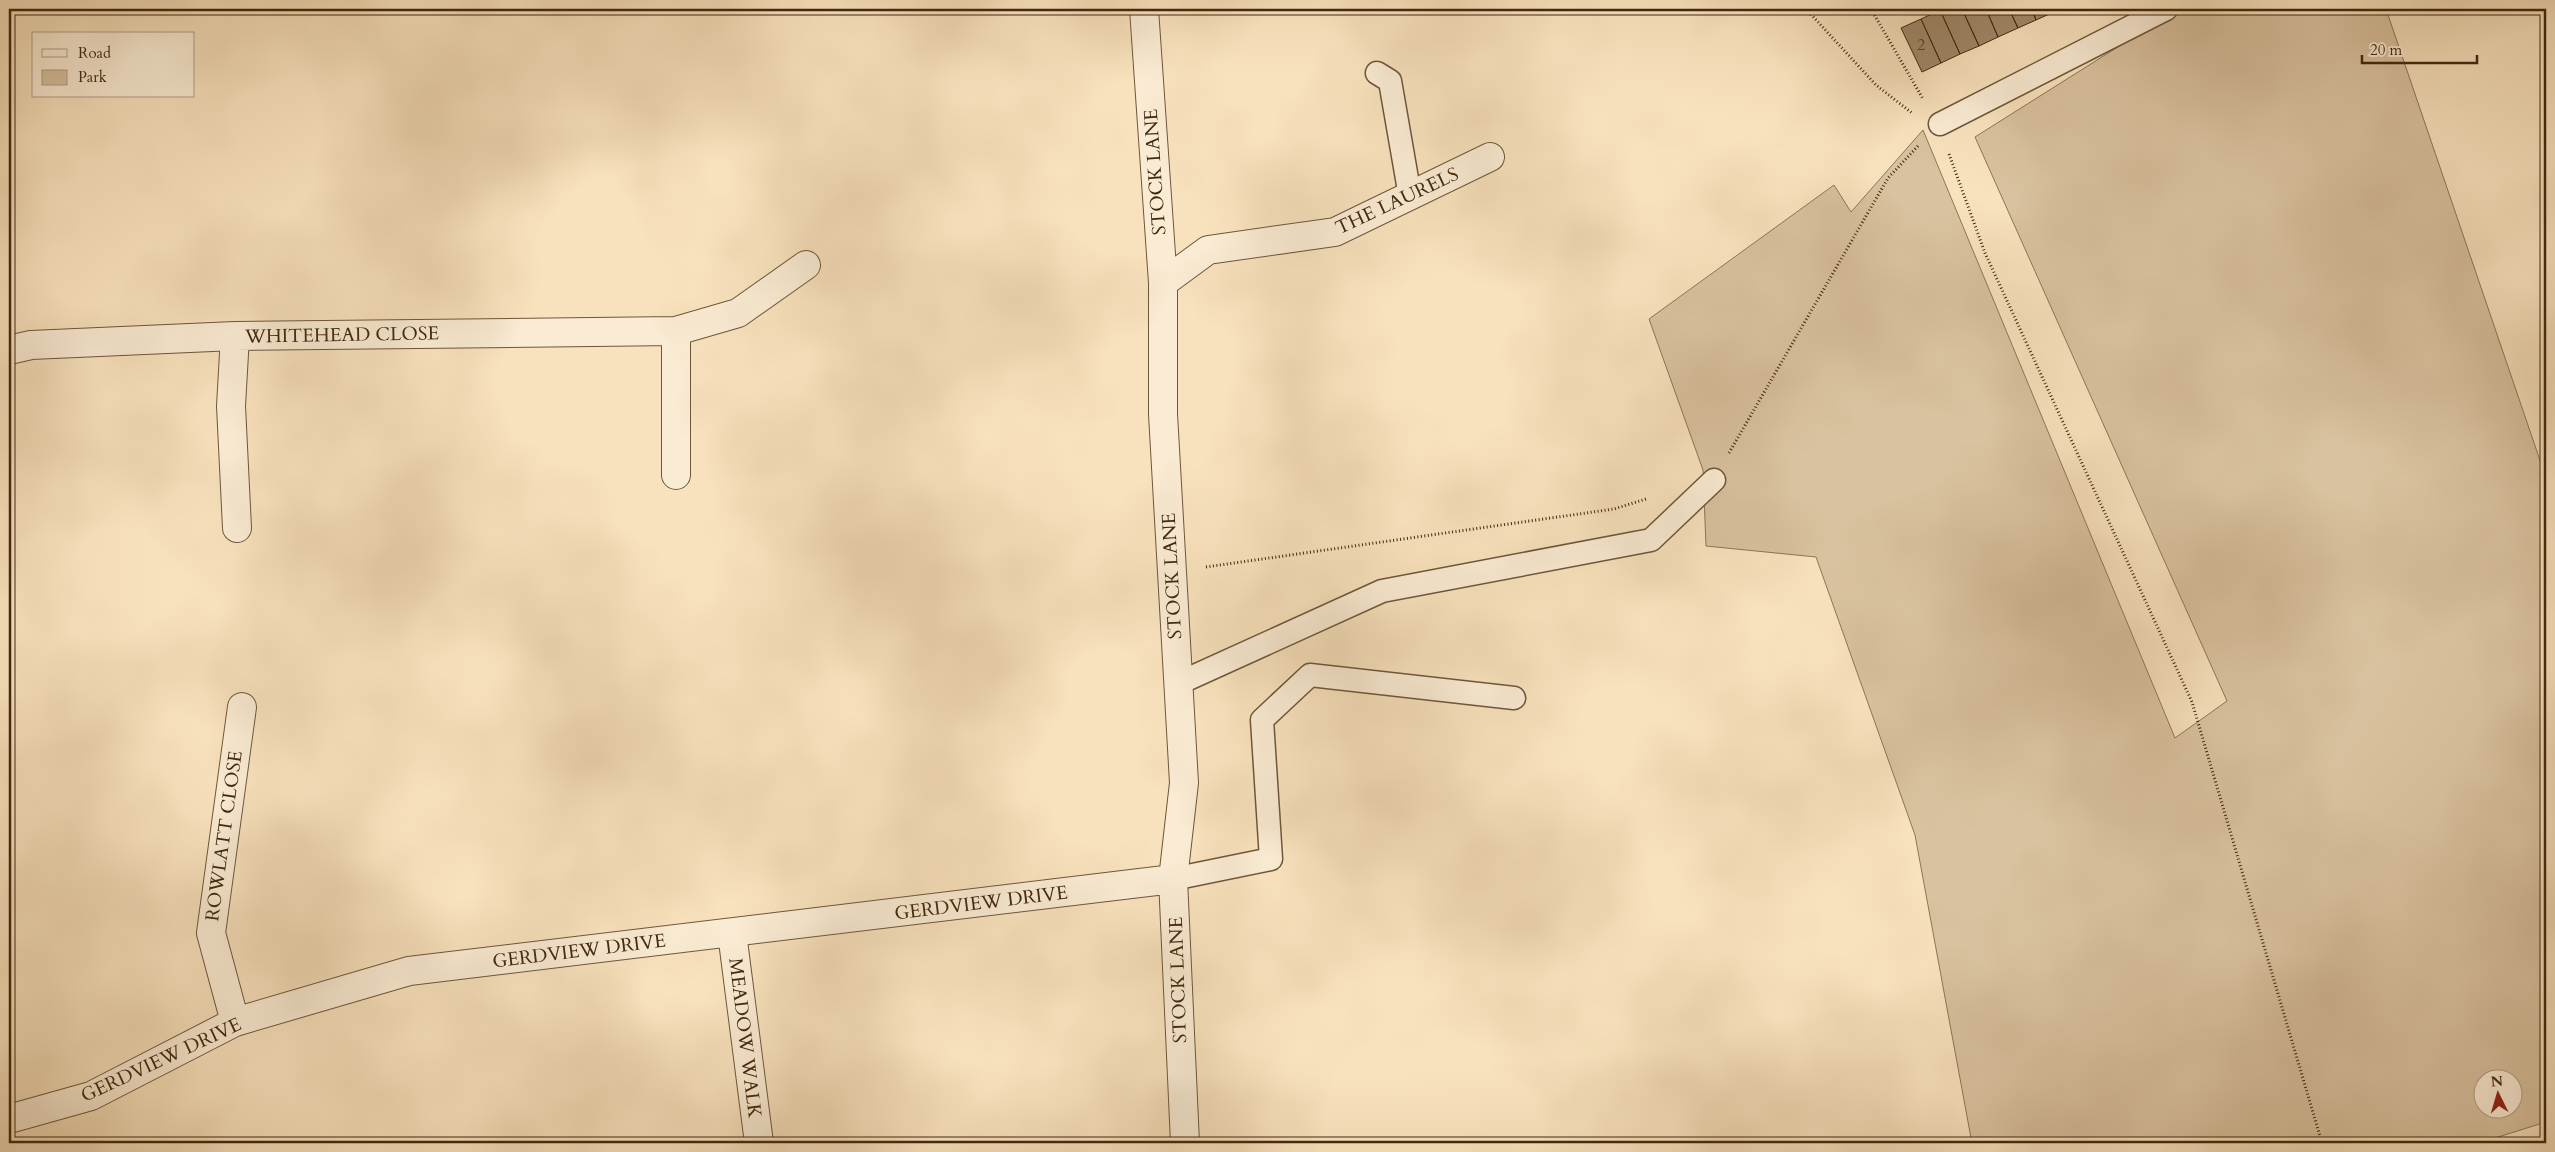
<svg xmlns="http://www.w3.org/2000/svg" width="2555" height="1152" font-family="Cardo,serif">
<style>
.green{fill:#d9c29f;stroke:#8d7557;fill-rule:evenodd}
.building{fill:#a08969;stroke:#41280f}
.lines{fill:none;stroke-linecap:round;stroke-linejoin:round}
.lane-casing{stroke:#6f563a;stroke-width:25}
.street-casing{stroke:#6f563a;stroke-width:30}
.path{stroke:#41280f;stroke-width:3;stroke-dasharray:1 2.5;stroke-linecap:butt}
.lane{stroke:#faecd4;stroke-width:22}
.street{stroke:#faecd4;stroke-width:28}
.labels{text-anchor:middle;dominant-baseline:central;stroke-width:4;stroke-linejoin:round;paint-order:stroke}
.number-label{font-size:16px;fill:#594026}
.street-label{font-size:19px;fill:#41280f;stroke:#faecd4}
</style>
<rect width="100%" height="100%" fill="#f8e2bd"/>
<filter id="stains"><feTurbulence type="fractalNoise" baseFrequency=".004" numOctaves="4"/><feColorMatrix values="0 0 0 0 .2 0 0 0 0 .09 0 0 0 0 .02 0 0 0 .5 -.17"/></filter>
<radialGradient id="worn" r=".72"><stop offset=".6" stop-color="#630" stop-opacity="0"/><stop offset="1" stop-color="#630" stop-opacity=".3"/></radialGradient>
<path class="green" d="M 2178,9 L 2386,9 L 2546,478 L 2546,1122 L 2479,1143 L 1952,1143 L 1971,1138 L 1915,835 L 1816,557 L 1706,546 L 1703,470 L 1649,319 L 1834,185 L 1851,212 L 1923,130 L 2175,738 L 2227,701 L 1975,137 ZM 2482,1080 L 2512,1080 L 2512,1110 L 2482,1110 Z"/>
<path class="building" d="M 9,9 L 11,41 L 9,41 Z
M 1943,9 L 1962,9 L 1979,46 L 1960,54 L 1940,10 Z
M 1962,9 L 1986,9 L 1998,37 L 1979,46 Z
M 1986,9 L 2009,9 L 2018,28 L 1998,37 Z
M 2009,9 L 2032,9 L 2036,20 L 2018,28 Z
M 2032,9 L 2055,9 L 2056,11 L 2036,20 Z
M 1940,10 L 1960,54 L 1941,63 L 1921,19 Z
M 1921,19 L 1941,63 L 1922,72 L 1901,28 Z"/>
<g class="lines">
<defs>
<path id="lane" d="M 1377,73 L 1390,81 L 1410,196
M 1940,124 L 2166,9
M 1177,684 L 1382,591 L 1651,540 L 1714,480
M 1173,879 L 1271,859 L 1262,720 L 1310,675 L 1514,698"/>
<path id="street" d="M 1144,9 L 1163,283 L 1163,414 L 1184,783 L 1173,879 L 1185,1143
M 1163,283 L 1208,250 L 1335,232 L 1490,157
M 676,331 L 676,475
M 235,336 L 231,406 L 237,528
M 9,350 L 31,345 L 235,336 L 676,331 L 738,313 L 806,265
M 732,933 L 759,1143
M 235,1022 L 211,933 L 242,707
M 9,1119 L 91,1096 L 235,1022 L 409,971 L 1173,879"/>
</defs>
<use href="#lane" class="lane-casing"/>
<use href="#street" class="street-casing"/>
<path class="path" d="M 1806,9 L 1876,85 L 1912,113
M 1871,9 L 1923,99
M 1949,154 L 1985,253 L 2192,702 L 2322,1143
M 1729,453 L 1888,178 L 1918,146
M 1206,567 L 1614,509 L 1646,499"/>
<use href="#lane" class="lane"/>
<use href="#street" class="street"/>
</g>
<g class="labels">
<g class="number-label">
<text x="1921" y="45">2</text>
</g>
<g class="street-label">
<text transform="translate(1155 172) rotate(-94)">STOCK LANE</text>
<text transform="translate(1397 201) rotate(-25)">THE LAURELS</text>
<text transform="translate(342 335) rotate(-1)">WHITEHEAD CLOSE</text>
<text transform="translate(1172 576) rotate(-93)">STOCK LANE</text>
<text transform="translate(224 836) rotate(-82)">ROWLATT CLOSE</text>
<text transform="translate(981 903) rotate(-7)">GERDVIEW DRIVE</text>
<text transform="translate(579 951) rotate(-7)">GERDVIEW DRIVE</text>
<text transform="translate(1178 980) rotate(-92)">STOCK LANE</text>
<text transform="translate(745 1038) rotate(83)">MEADOW WALK</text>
<text transform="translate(161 1060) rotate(-25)">GERDVIEW DRIVE</text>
</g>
</g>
<rect width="2555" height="1152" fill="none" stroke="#f8e2bd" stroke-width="30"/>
<rect x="10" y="10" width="2535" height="1132" fill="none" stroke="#41280f" stroke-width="2.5"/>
<rect x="15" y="15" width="2525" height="1122" fill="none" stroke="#41280f"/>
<rect x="32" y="32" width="162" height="65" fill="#faecd4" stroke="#b09e85"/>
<rect x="42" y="49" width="25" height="8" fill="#faecd4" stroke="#b09e85"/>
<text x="78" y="58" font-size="15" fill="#41280f">Road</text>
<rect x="42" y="70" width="25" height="15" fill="#d9c29f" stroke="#b09e85"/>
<text x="78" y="82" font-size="15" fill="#41280f">Park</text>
<g transform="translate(2498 1094) rotate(355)"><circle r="24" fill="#faecd4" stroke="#b09e85"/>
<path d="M0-4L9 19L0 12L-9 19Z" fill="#8f2418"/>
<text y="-8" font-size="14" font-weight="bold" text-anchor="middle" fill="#41280f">N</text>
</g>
<path d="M2362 55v8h115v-8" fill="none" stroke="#41280f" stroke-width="2.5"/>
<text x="2370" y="55" font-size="15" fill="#41280f" stroke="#faecd4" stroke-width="4" paint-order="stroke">20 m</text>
<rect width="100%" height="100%" filter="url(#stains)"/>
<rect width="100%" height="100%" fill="url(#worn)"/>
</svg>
